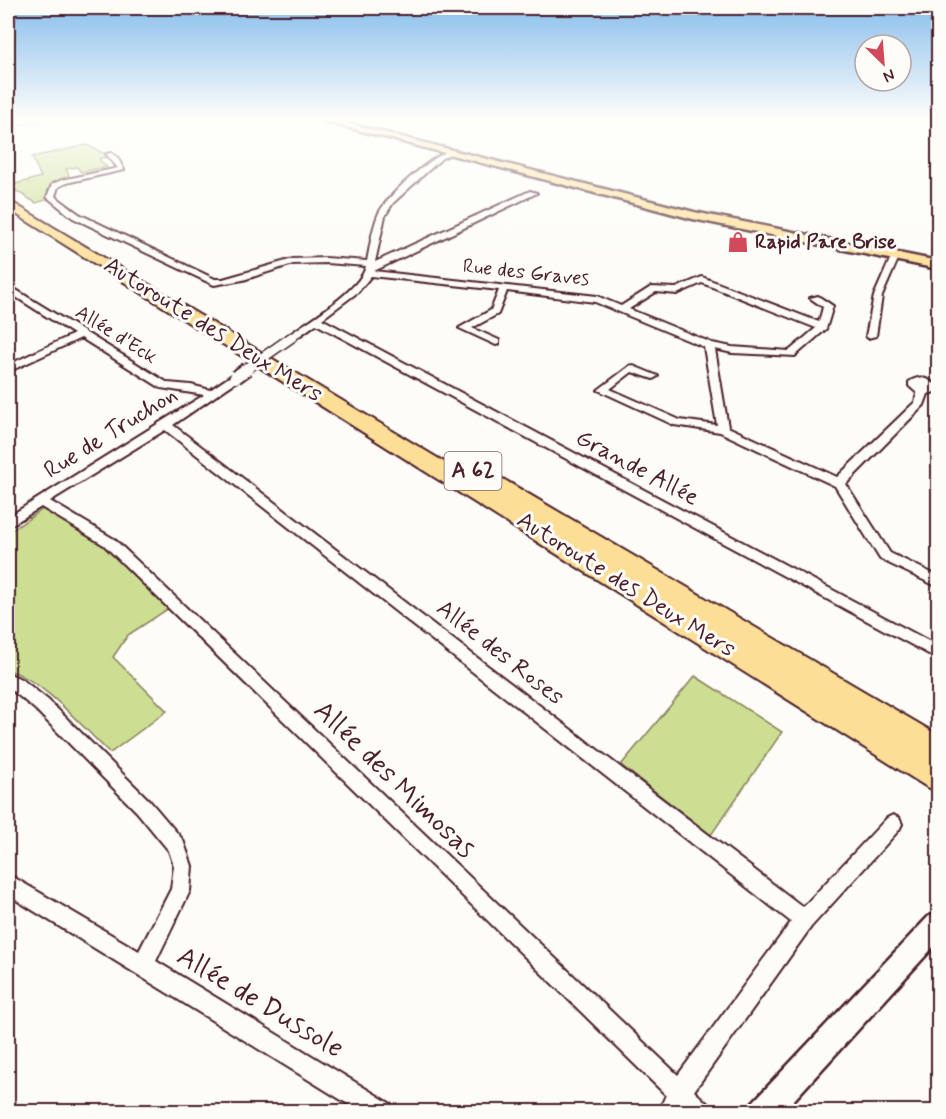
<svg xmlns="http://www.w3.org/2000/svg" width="946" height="1119" font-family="Mynerve,sans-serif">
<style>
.green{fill:#ccde92;stroke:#8b7e5e;stroke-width:1.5}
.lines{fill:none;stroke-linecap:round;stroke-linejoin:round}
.stream{stroke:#7786a3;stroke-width:2}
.minor-casing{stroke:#4a1f2b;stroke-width:4}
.tertiary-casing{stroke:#4a1f2b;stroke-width:5}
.primary-casing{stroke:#4a1f2b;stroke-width:5}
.motorway-casing{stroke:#4a1f2b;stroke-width:4}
.minor{fill:#fdfcf7;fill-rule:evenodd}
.tertiary{fill:#fdfcf7;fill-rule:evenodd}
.primary{fill:#fdde96;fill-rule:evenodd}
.motorway{fill:#fdde96;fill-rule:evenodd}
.minor-bridge-far1-casing{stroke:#4a1f2b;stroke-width:12;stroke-linecap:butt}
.minor-bridge-casing{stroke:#4a1f2b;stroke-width:16;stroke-linecap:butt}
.minor-bridge-far1{stroke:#fdfcf7;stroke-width:9}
.minor-bridge{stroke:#fdfcf7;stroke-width:12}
.labels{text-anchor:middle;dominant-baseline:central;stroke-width:6;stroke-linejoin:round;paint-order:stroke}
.far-poi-label{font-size:20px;font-weight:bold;fill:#4a1f2b;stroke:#fdfcf7;text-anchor:start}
.far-street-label{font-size:20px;fill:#4a1f2b;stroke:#fdfcf7}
.shield{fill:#fdfcf7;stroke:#806168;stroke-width:1.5}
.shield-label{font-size:22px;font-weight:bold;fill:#4a1f2b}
.street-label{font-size:24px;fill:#4a1f2b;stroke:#fdfcf7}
.near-street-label{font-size:28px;fill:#4a1f2b;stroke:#fdfcf7}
</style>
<rect width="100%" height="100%" fill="#fdfcf7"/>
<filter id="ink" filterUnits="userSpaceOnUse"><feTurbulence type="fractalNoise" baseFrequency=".0167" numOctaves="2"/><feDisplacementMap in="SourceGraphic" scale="12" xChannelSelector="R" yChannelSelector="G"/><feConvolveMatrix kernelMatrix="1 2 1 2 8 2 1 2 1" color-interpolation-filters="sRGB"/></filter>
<g filter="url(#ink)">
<path class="green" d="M 87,145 L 109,156 L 99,159 L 107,167 L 81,172 L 77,167 L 66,169 L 69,175 L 66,180 L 54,183 L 49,199 L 36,203 L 8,186 L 41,177 L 32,157 Z
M 43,509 L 108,546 L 171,607 L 128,635 L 113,657 L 167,711 L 110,753 C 81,726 45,681 8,670 L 8,533 Z
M 695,676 L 782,732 L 711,835 L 621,765 Z"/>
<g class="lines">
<path class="stream" d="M 8,127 L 44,120"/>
<defs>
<path id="minor" d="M 450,151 L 452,154 L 442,158 L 393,203 L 385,216 L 375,262 L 530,191 L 537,193 L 374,271 L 597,296 L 621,306 L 651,287 L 676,288 L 702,277 L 819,322 L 823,307 L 810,298 L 818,296 L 833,306 L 826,329 L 795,356 L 732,353 L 715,349 L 728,427 L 837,477 L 915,402 L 917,393 L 909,386 L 909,382 C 919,374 930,379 938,387 L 938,391 L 928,394 L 924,405 L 846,484 L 890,553 L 938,576 L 938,587 L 880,559 L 835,486 L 720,432 L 674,425 L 598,390 L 631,365 L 658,376 L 653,379 L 632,372 L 610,389 L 680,420 L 717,425 L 704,347 L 595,302 L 507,291 L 498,314 L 472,328 L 499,340 L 499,344 L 496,345 L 459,328 L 491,310 L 499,290 L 371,276 L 358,292 L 322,319 L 938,646 L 938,659 L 316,324 L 295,339 L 289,339 L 289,335 C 309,320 361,290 366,266 L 326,263 L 293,264 L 243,280 L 214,285 L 73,218 L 47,197 L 52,184 L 62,180 L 118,168 L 106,154 L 111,153 L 117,157 L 124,170 L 66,183 L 58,187 L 55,196 L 79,214 L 215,279 L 223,279 L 293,259 L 326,258 L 367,261 C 370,247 372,229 378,215 C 386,196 430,157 450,151 ZM 702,283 L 816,328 L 789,351 L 732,347 L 712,343 L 629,309 L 656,292 L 677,294 Z
M 892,255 L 899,257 L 882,296 L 876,336 L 868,338 L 866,336 L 874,296 Z
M 8,285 L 168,383 L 191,385 L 210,390 L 232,375 L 240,375 L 240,379 L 173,425 L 803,907 L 887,818 L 893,815 L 899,818 L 902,824 L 899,830 L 811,927 L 694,1091 L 708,1104 L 711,1112 L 658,1112 L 666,1095 L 104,545 L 41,507 L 8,527 L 8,517 L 204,395 L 161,388 L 81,338 L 8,372 L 8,365 L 74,334 L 8,292 ZM 165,430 L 791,922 L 678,1075 L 114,539 L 50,501 Z
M 8,673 L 23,680 L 48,700 L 149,800 L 183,840 L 192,866 L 190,891 L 156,961 L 391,1104 L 394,1112 L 361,1112 L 8,895 L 8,874 L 139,951 L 171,889 L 174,866 L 169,851 L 137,812 L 36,710 L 8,687 Z"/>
<path id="tertiary" d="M 938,913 L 938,942 L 783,1112 L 749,1112 L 753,1102 L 929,916 Z"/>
<path id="primary" d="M 320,120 L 335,120 L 694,212 L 938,261 L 938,269 L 693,219 Z"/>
<path id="motorway" d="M 8,200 L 479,483 L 477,480 L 480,475 L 488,473 L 496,475 L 938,735 L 938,791 L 927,787 L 8,209 Z"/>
</defs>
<use href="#minor" class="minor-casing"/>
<use href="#tertiary" class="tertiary-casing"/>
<use href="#primary" class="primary-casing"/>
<use href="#motorway" class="motorway-casing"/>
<use href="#minor" class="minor"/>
<use href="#tertiary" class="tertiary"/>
<use href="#primary" class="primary"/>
<use href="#motorway" class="motorway"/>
<defs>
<path id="minor-bridge-far1" d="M 245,370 L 292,337"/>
<path id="minor-bridge" d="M 236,377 L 247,369"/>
</defs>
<use href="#minor-bridge-far1" class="minor-bridge-far1-casing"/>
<use href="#minor-bridge" class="minor-bridge-casing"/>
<use href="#minor-bridge-far1" class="minor-bridge-far1"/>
<use href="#minor-bridge" class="minor-bridge"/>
</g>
</g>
<linearGradient id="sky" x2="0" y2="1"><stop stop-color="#87bdec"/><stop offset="0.43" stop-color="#fefefb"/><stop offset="1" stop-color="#fefefb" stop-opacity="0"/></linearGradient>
<rect width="946" height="276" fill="url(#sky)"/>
<defs>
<symbol id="shop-bare" viewBox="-9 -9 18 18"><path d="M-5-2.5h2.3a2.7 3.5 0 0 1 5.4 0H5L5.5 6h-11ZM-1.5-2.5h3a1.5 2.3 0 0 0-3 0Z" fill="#d1495b" stroke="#fdfcf7" stroke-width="2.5" paint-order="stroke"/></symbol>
</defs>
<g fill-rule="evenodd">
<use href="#shop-bare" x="723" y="227" width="30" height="30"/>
</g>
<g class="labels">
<g class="far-poi-label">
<text x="755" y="242">Rapid Pare Brise</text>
</g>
<g class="far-street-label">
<text transform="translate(526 273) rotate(6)">Rue des Graves</text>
<text transform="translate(116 335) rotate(32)">Allée d'Eck</text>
</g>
<rect class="shield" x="444.5" y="452" width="57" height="38" rx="4.5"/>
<g class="shield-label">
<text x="473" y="471">A 62</text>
</g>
<g class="street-label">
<text transform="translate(213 330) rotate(32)">Autoroute des Deux Mers</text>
<text transform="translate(111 433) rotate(-32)">Rue de Truchon</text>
<text transform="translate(637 468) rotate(28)">Grande Allée</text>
<text transform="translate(626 585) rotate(32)">Autoroute des Deux Mers</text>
<text transform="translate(500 653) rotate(38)">Allée des Roses</text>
</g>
<g class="near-street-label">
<text transform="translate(394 780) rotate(44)">Allée des Mimosas</text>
<text transform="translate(260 1003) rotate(31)">Allée de Dussole</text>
</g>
</g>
<rect width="946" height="1119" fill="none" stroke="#fdfcf7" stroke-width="30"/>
<rect x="15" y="15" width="916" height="1089" fill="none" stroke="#4a1f2b" stroke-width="2" filter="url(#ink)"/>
<g transform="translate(883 63) rotate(155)"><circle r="28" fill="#fdfcf7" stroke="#b5a4a5" stroke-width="1.5"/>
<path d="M0-4.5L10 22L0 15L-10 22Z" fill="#d1495b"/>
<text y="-9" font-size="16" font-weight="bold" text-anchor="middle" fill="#4a1f2b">N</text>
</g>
</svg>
